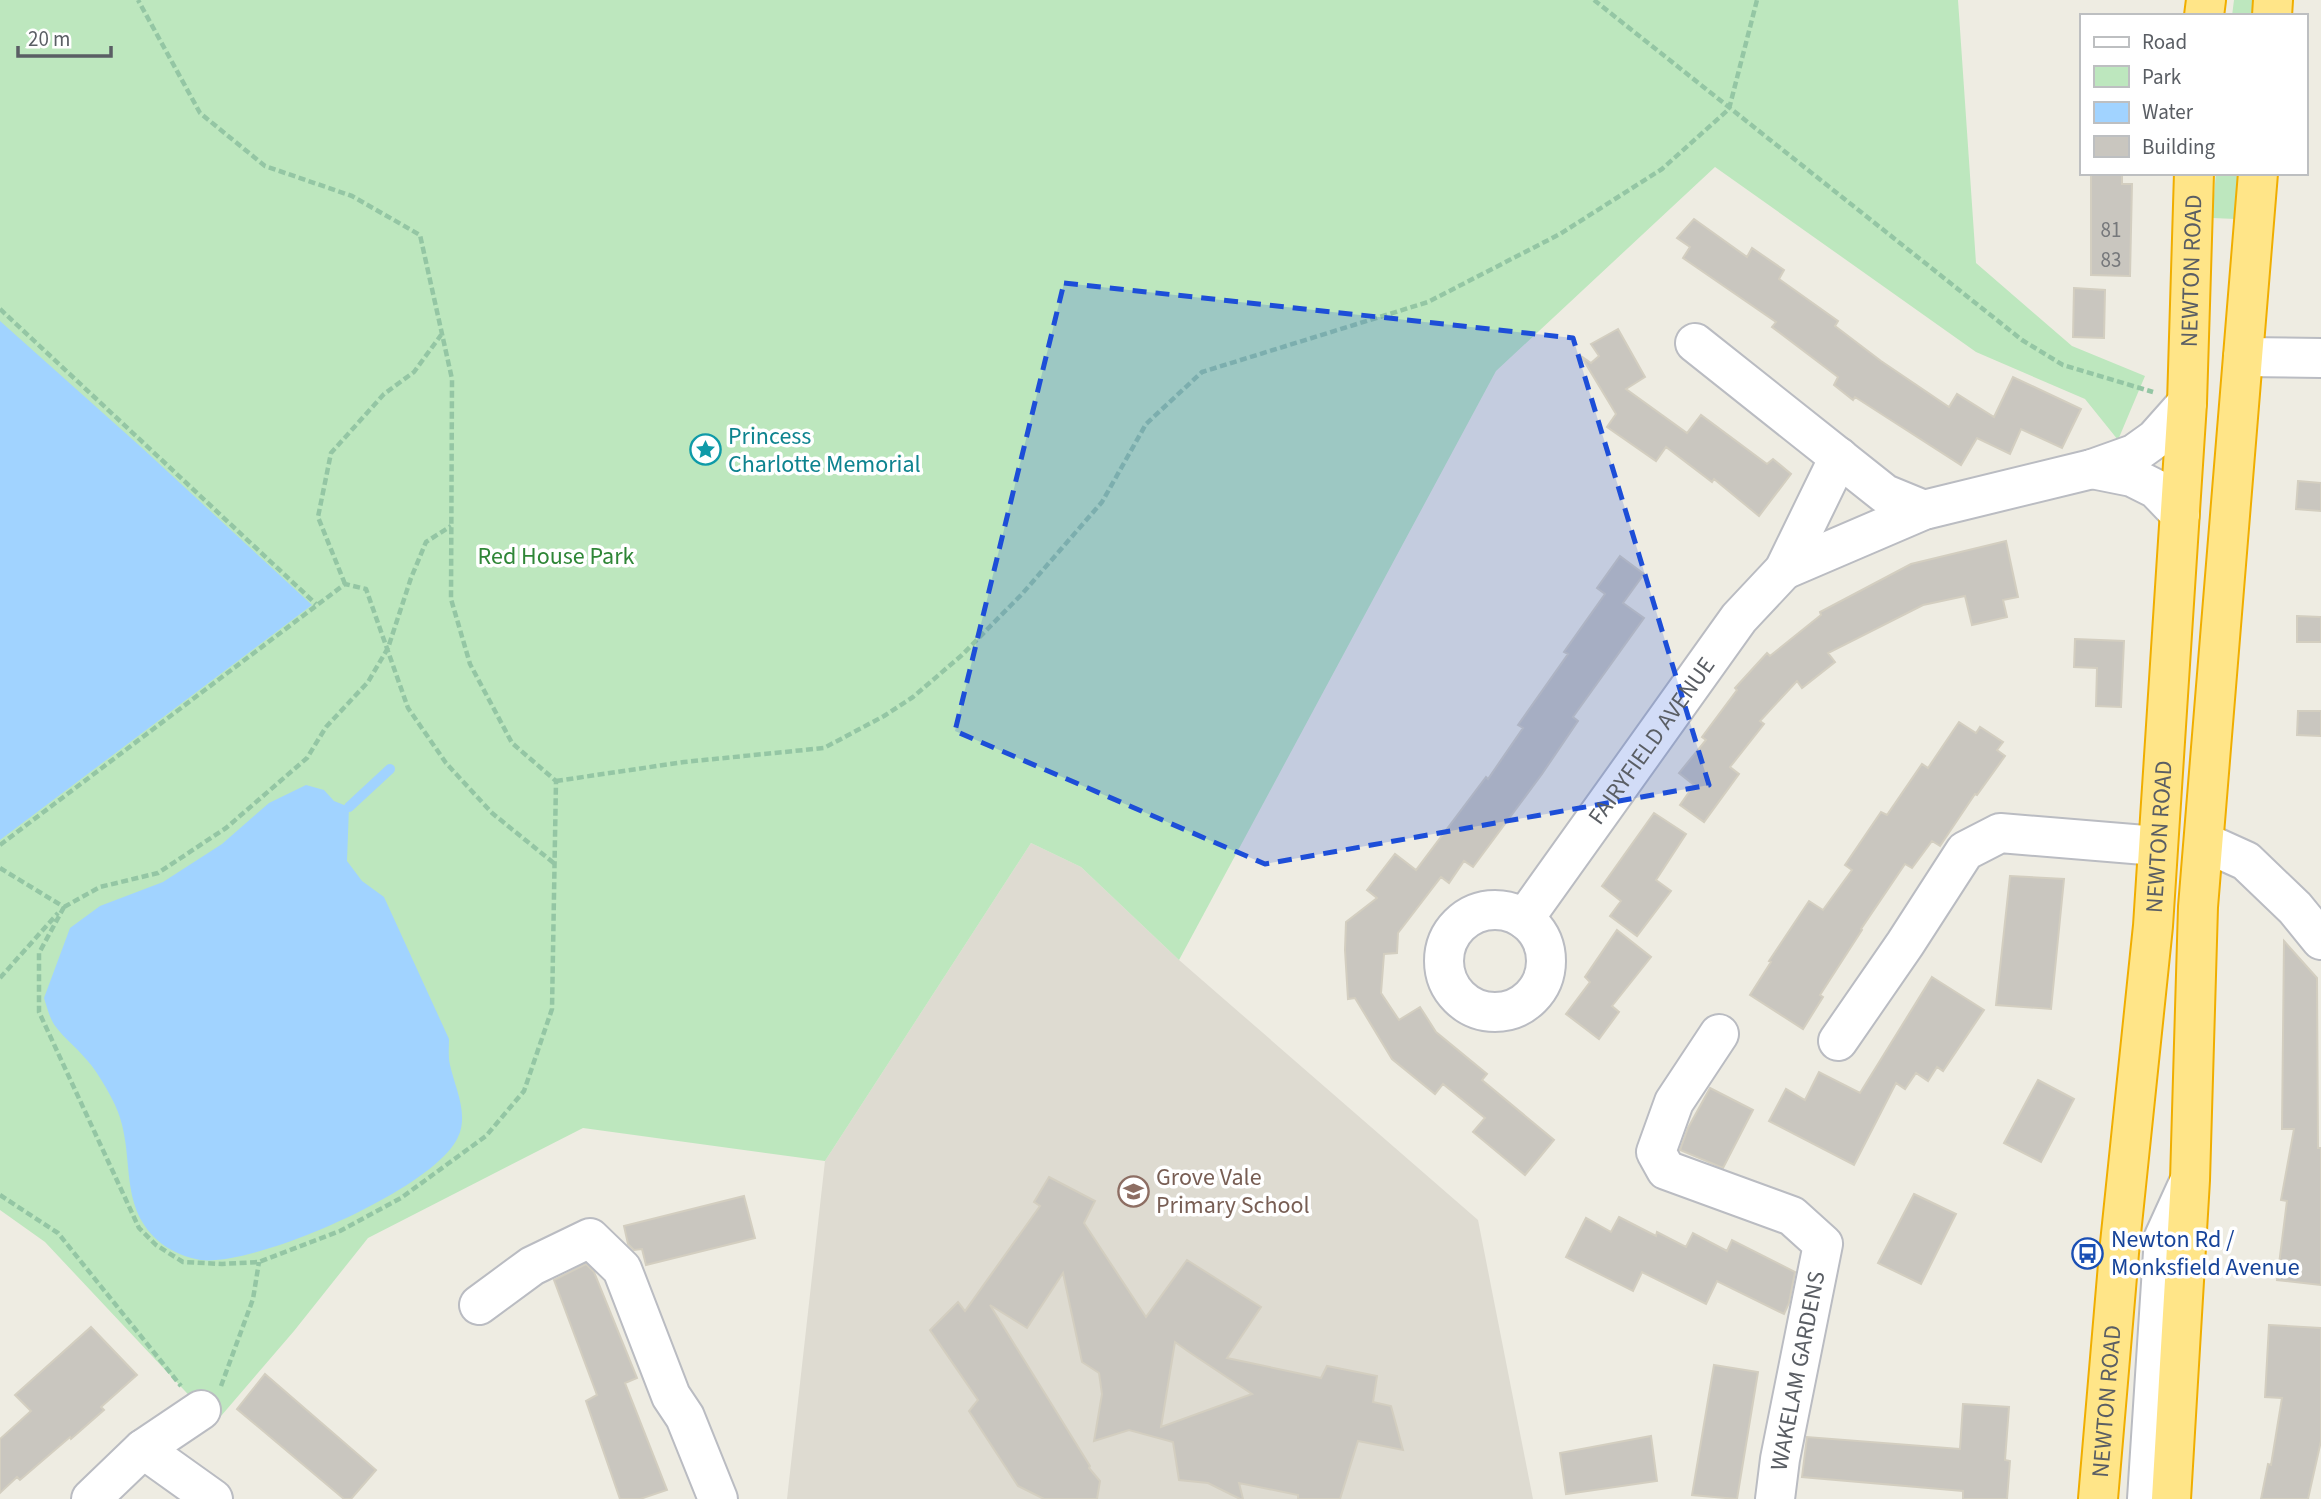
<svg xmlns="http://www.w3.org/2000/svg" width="2321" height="1499" font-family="'Source Sans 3',sans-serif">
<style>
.education{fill:#dedbd1}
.green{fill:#bde7be}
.water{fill:#a1d3ff}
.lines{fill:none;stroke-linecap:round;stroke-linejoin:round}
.stream{stroke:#a1d3ff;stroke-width:10}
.building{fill:#c9c6bf;stroke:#d3cec0;stroke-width:2;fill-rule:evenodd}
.minor-casing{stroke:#babcc2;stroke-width:42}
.highway-casing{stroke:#f0ae00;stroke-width:42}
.path{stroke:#94c6a4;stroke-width:4.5;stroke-dasharray:7 3.5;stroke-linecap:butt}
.minor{stroke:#fff;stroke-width:38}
.highway{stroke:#ffe588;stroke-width:38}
.marked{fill:#1d4ed8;fill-opacity:0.2;stroke:#1d4ed8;stroke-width:5;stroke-dasharray:14 9;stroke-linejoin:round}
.labels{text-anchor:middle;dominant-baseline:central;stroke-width:7;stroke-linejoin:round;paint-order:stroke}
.number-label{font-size:21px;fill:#76787b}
.street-label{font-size:24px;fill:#5a5e64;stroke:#fff}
.culture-label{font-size:24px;fill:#0d838f;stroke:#fff;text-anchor:start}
.park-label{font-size:24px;fill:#2f8637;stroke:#fff}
.education-label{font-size:24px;fill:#785e54;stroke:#fff;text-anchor:start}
.transit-label{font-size:24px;fill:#164399;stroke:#fff;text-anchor:start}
</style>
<rect width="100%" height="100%" fill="#eeece2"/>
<path class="education" d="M 1031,843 L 1081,867 L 1179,960 L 1478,1220 L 1533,1499 L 787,1499 L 825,1161 Z"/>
<path class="green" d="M 0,0 L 1958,0 L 1976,263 L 2072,346 L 2145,376 L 2118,440 L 2085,399 L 1976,352 L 1715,167 L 1496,371 L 1179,960 L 1081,867 L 1031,843 L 825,1161 L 583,1128 L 368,1238 L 294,1331 L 215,1423 L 45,1242 L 0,1210 Z
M 2234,0 L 2257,0 L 2256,16 L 2232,16 Z
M 2216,173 L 2241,173 L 2236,219 L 2212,218 Z"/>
<path class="water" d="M 0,321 L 141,447 L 312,605 L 0,840 Z
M 306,785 L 324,790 L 334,801 L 349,807 L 347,861 L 362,881 L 384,897 L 449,1039 C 449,1047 448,1056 450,1065 C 455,1088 469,1114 458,1137 C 436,1188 255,1267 201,1260 C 187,1258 173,1252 162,1244 C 117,1208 136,1160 118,1112 C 113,1098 96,1069 85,1058 C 76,1047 64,1038 56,1027 C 50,1020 47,1007 44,998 L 70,928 L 100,906 L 163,882 L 222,844 L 269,803 Z"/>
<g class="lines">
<path class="stream" d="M 349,807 L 390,769"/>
</g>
<path class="building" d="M 2091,173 L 2122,173 L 2122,184 L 2132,184 L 2130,276 L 2091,275 Z
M 1694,219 L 1747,257 L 1752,248 L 1784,270 L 1779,279 L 1838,321 L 1835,326 L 1881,361 L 1949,407 L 1957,394 L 1994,417 L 2013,377 L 2081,409 L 2062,448 L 2021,429 L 2010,454 L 1977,438 L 1961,465 L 1855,397 L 1853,400 L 1834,385 L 1838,377 L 1772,327 L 1776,322 L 1683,258 L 1690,247 L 1677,238 Z
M 2074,288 L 2105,290 L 2104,338 L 2073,337 Z
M 1618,329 L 1645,377 L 1626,389 L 1687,433 L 1701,415 L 1767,464 L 1773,459 L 1791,474 L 1759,516 L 1714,479 L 1712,482 L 1666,447 L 1656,461 L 1607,427 L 1616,414 L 1581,356 L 1591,363 L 1599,356 L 1591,344 Z
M 2298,481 L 2321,483 L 2321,511 L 2296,509 Z
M 2006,541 L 2018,597 L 2003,600 L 2007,617 L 1972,625 L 1965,596 L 1923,605 L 1828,653 L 1835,662 L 1802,688 L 1797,681 L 1760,721 L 1764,724 L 1730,767 L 1739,774 L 1704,822 L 1680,805 L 1694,785 L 1679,773 L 1706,740 L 1702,737 L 1737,690 L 1735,688 L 1767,653 L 1770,656 L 1821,615 L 1820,612 L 1911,564 Z
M 1620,556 L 1644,574 L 1623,603 L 1644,618 L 1573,717 L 1578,721 L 1542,774 L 1473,867 L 1464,861 L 1449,883 L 1441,877 L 1398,933 L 1397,953 L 1384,954 L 1381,993 L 1399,1020 L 1420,1007 L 1436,1032 L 1487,1074 L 1482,1080 L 1554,1140 L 1525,1175 L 1473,1132 L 1485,1118 L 1443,1084 L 1435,1094 L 1392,1059 L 1355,998 L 1348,999 L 1345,950 L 1346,922 L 1377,898 L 1367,890 L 1395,854 L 1416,870 L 1486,777 L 1488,779 L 1523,728 L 1518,725 L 1568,654 L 1564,652 L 1605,594 L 1597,588 Z
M 2297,616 L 2321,617 L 2321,642 L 2297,642 Z
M 2075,639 L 2124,641 L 2121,707 L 2096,706 L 2097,668 L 2074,667 Z
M 2298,711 L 2321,711 L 2321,736 L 2297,735 Z
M 1959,722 L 1976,733 L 1980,727 L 2003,742 L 1997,750 L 2005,756 L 1977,795 L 1975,794 L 1940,846 L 1932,841 L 1912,868 L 1905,864 L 1861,929 L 1862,930 L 1820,995 L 1823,997 L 1803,1029 L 1750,995 L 1771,962 L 1769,961 L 1809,901 L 1823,910 L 1852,870 L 1845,865 L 1881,812 L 1887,815 L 1922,764 L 1928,768 Z
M 1654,813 L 1686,834 L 1656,880 L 1671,891 L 1637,936 L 1610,916 L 1621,901 L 1602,886 Z
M 2010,876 L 2064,879 L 2051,1009 L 1996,1005 Z
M 1617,930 L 1651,957 L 1612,1006 L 1619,1012 L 1599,1039 L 1566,1014 L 1590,982 L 1585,977 Z
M 2284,941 L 2317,978 L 2318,1148 L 2321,1148 L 2321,1285 L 2277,1280 L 2287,1201 L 2281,1200 L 2294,1129 L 2282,1129 Z
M 1932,977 L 1984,1010 L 1943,1071 L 1937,1067 L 1928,1081 L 1916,1073 L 1905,1089 L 1896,1083 L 1854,1165 L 1769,1121 L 1786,1089 L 1805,1100 L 1819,1072 L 1860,1093 Z
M 2038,1080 L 2074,1099 L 2041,1162 L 2004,1143 Z
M 1710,1088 L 1753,1110 L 1723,1168 L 1680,1150 L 1688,1128 Z
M 1049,1177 L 1095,1201 L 1084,1223 L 1146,1317 L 1187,1260 L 1261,1307 L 1227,1358 L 1321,1378 L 1327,1366 L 1377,1376 L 1373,1402 L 1391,1406 L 1403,1450 L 1358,1441 L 1340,1499 L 1298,1499 L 1298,1495 L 1239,1483 L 1243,1499 L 1240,1499 L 1208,1483 L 1179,1480 L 1173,1442 L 1129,1430 L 1094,1441 L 1102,1394 L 1099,1373 L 1082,1362 L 1063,1273 L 1027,1328 L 990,1305 L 1090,1466 L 1089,1468 L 1100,1481 L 1097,1499 L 1044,1499 L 1018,1486 L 969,1411 L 978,1400 L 930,1330 L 958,1302 L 965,1311 L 1040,1206 L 1034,1202 ZM 1175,1342 L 1189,1352 L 1252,1394 L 1161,1427 Z
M 1914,1194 L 1956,1214 L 1921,1284 L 1878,1263 Z
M 744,1196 L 755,1238 L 646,1265 L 642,1249 L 634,1250 L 628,1244 L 624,1226 Z
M 1619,1217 L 1656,1236 L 1657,1232 L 1686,1247 L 1693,1233 L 1727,1251 L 1732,1240 L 1795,1272 L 1789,1303 L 1784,1314 L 1717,1281 L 1706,1304 L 1642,1272 L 1633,1291 L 1566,1257 L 1586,1218 L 1611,1232 Z
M 586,1264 L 594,1272 L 637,1378 L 625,1383 L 667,1490 L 640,1499 L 620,1499 L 586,1401 L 597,1395 L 554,1280 Z
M 2269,1325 L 2321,1328 L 2321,1441 L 2308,1499 L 2261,1499 L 2268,1464 L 2271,1465 L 2282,1398 L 2265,1397 Z
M 91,1327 L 137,1375 L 101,1407 L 104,1410 L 71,1439 L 70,1437 L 20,1480 L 17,1477 L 0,1493 L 0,1439 L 31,1411 L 15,1395 Z
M 1714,1365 L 1758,1372 L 1737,1499 L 1692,1495 Z
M 265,1374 L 376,1470 L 351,1499 L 344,1499 L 237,1409 Z
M 1963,1404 L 2009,1407 L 2005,1460 L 2010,1461 L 2007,1499 L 1963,1499 L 1963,1491 L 1802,1477 L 1807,1437 L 1960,1449 Z
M 1651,1436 L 1657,1481 L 1566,1494 L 1560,1453 Z"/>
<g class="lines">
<defs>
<g id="minor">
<path d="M 1695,343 L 1885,494 L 1924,510"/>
<path d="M 2243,357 L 2321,358"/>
<path d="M 2092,469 L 2132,477 L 2156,489 L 2180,514"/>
<path d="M 1784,570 L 1924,510 L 2092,469 L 2134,454 L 2155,439 L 2187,403"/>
<path d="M 2204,842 L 2246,861 L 2295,908 L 2321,940"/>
<circle cx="1495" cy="961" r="51"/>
<path id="s1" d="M 1524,919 L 1739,618 L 1784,570 L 1839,457"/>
<path d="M 1719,1034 L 1674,1102 L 1656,1152 L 1666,1170 L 1792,1216 L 1823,1244 L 1780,1459 L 1775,1499"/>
<path d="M 1838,1041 L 1905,944 L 1965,851 L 2000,833 L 2157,846"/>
<path d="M 479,1305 L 532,1266 L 590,1238 L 622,1269 L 671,1396 L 685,1417 L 718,1499"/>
<path d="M 143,1449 L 213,1499"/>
<path d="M 91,1499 L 143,1449 L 201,1410"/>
<path d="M 2147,1499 L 2164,1237 L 2189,1182"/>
</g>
<g id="highway">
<path d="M 2204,16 L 2206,0"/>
<path d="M 2272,16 L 2273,0"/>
<path id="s2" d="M 2098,1499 L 2119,1253 L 2153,926 L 2187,403 L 2194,173"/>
<path d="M 2171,1499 L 2190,1180 L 2198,907 L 2258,173"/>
</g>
</defs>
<use href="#minor" class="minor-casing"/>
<use href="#highway" class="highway-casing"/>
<path class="path" d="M 1594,0 L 2022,340 L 2063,365 L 2153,392
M 0,309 L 316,604
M 345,584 L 318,517 L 331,453 L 384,394 L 414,372 L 441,335
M 556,781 L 684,762 L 824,748 L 884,716 L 913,697 L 962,655 L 1022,594 L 1102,502 L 1146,424 L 1202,372 L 1428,302 L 1560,234 L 1662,169 L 1729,109 L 1757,0
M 0,845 L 345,584 L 366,589 L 408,708 L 446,763 L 492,813 L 555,864
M 0,868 L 64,907
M 64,907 L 39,953 L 39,1012 L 139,1228 L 156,1245 L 183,1262 L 222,1264 L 259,1262 L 340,1231 L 401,1198 L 486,1136 L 524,1091 L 552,1009 L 556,781 L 512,743 L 470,664 L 451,599 L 452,379 L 420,235 L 352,196 L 265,166 L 200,113 L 138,0
M 64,907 L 100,887 L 158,873 L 226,828 L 307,758 L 326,727 L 368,682 L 388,648 L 411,578 L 426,542 L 451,526
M 0,978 L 58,913
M 0,1195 L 58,1233 L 181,1386
M 221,1386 L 253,1299 L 259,1262"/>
<use href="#minor" class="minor"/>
<use href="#highway" class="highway"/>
</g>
<path class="marked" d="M 1064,283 L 1573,338 L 1709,785 L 1265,864 L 955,731 Z"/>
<defs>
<symbol id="sight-ring" viewBox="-11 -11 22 22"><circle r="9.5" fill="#fff" stroke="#0f9aa8" stroke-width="1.5"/><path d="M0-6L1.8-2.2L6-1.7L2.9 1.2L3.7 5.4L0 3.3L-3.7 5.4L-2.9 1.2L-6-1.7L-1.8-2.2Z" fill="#0f9aa8"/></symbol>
<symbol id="school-ring" viewBox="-11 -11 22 22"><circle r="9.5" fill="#fff" stroke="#8d6e63" stroke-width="1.5"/><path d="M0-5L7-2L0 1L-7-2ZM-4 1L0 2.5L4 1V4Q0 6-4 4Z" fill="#8d6e63"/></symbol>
<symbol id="bus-ring" viewBox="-11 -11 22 22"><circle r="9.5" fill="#fff" stroke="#1a4fb4" stroke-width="1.5"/><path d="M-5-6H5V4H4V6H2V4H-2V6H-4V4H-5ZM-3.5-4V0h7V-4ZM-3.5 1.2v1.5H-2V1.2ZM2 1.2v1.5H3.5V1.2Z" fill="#1a4fb4"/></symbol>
</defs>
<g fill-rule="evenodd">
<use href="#sight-ring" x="688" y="432" width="35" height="35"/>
<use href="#school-ring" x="1116" y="1174" width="35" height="35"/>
<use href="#bus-ring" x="2070" y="1236" width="35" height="35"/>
</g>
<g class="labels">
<g class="number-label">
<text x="2111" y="230">81</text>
<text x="2111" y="260">83</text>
</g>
<g class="street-label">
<text stroke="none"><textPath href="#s2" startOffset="1232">NEWTON ROAD</textPath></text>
<text stroke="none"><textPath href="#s1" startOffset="219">FAIRYFIELD AVENUE</textPath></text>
<text stroke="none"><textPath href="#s2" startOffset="665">NEWTON ROAD</textPath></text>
<text transform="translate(1798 1371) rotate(-79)">WAKELAM GARDENS</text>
<text stroke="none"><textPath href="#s2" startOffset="98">NEWTON ROAD</textPath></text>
</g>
<g class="culture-label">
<text x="728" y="436">Princess<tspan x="728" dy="28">Charlotte Memorial</tspan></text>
</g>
<g class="park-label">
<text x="556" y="556">Red House Park</text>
</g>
<g class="education-label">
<text x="1156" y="1177">Grove Vale<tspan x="1156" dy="28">Primary School</tspan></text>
</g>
<g class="transit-label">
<text x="2111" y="1239">Newton Rd /<tspan x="2111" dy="28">Monksfield Avenue</tspan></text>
</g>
</g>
<rect x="2080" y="14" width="228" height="161" fill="#ffffff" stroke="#bdbfc1" stroke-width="2"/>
<rect x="2094" y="37" width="35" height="10" fill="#ffffff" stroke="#bdbfc1" stroke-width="2"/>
<text x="2142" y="49" font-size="21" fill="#5a5e64">Road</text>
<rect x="2094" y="66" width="35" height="21" fill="#bde7be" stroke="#bdbfc1" stroke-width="2"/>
<text x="2142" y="84" font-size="21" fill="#5a5e64">Park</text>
<rect x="2094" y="102" width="35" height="21" fill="#a1d3ff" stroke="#bdbfc1" stroke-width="2"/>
<text x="2142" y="119" font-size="21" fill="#5a5e64">Water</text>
<rect x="2094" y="136" width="35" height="21" fill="#c9c6bf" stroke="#bdbfc1" stroke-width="2"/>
<text x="2142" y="154" font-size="21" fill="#5a5e64">Building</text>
<path d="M18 46v10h93v-10" fill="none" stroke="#5a5e64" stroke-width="3.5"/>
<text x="28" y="46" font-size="21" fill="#5a5e64" stroke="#ffffff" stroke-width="5" paint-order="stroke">20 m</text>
</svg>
